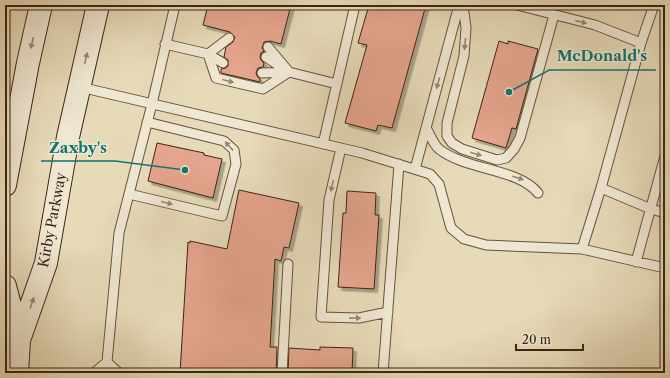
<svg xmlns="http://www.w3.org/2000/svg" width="670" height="378" font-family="'Libre Caslon Text',serif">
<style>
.building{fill:#e4a48d;stroke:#3b2412;filter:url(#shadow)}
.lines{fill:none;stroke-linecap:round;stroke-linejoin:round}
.lane-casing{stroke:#66523c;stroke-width:11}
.secondary-casing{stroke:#3b2412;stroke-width:24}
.lane{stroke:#efe7d2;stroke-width:9}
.secondary{stroke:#efe7d2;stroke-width:22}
.oneway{fill:#958672}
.labels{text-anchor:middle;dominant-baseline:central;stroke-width:3;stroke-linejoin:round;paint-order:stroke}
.street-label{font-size:14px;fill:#3b2412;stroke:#efe7d2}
.leader{fill:none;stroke:#0f766e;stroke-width:1.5}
.callout-dot{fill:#0f766e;stroke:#efe7d2;stroke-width:1.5}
.callout-label{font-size:15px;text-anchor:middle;font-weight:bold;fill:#0f766e;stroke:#efe7d2;stroke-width:3;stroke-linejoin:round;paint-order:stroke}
</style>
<defs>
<filter id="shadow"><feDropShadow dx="3.5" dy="3.5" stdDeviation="0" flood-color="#0004"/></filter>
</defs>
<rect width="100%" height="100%" fill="#e7dab9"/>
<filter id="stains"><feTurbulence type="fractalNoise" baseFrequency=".005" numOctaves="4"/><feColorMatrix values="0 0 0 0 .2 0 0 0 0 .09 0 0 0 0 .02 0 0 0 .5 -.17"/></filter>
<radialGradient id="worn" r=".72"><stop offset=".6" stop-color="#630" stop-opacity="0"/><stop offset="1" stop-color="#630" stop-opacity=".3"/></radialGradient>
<path class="building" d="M 208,5 L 291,5 L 281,44 L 270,41 L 264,42 L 262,48 L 264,51 L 261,53 L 260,57 L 261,60 L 264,63 L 263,67 L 258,68 L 256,73 L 257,76 L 260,79 L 260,82 L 221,73 L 221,69 L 226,68 L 228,66 L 228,60 L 224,57 L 226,47 L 233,42 L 235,37 L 230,32 L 203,25 Z
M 369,5 L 426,5 L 392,128 L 378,125 L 376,131 L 345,123 L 367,45 L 358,43 Z
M 499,41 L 508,44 L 508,41 L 538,49 L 516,129 L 512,128 L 506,148 L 472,138 Z
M 157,143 L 204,153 L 204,155 L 222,159 L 213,198 L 148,181 Z
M 239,190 L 299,203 L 289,248 L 284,247 L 281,261 L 275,259 L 270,347 L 277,347 L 276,373 L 180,373 L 188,242 L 190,243 L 190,241 L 227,249 Z
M 347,191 L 376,193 L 375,215 L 379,215 L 374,289 L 338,287 L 343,213 L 346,213 Z
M 320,347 L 353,348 L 352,373 L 288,373 L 289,348 L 320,350 Z"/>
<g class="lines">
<defs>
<path id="lane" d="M 463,5 L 466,28 L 464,56 L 447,123 L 447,136 L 452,143 L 462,149 L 497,160 L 506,158 L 514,149 L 520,138 L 554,15
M 517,5 L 595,25 L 641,43
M 165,44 L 208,54 L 216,78 L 263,89 L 289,72 L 337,84
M 268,47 L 289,72
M 208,54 L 229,38
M 208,54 L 223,63
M 266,57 L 281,67
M 262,73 L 288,72
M 80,87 L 362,153 L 430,174 L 439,184 L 451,228 L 464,239 L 486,245 L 582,249 L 665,268
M 426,128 C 430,134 433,144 439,149 C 467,171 518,168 538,193
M 323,144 L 355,5
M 341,148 L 329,200 L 321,317 L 359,318 L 388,312
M 415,169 L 459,5
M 601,188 L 651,209 L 665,213
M 129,194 L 222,216 L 236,164 L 234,150 L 224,141 L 147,122
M 582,249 L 601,188 L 641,43 L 654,5
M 636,262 L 665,156
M 94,373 L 107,362
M 119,373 L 107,362 L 119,233 L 152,104 L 175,5
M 282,373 L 288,264
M 383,373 L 399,164"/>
<path id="secondary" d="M 5,185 L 28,63 L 41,5
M 5,286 L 19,340
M 17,373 L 19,340 L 46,263 L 68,137 L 98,5"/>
</defs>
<use href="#lane" class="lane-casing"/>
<use href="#secondary" class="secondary-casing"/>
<use href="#lane" class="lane"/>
<use href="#secondary" class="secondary"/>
</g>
<defs><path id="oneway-solid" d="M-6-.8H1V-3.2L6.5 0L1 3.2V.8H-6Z"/></defs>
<g class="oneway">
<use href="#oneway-solid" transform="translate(581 22) rotate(15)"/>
<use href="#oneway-solid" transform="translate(32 43) rotate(103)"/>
<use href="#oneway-solid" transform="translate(465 44) rotate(95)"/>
<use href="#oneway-solid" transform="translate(86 58) rotate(-77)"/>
<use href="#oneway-solid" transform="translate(228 81) rotate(14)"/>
<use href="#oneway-solid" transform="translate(438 83) rotate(105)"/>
<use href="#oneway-solid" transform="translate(229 146) rotate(-133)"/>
<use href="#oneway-solid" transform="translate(476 154) rotate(16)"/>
<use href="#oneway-solid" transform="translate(518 178) rotate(18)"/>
<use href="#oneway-solid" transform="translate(332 186) rotate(103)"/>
<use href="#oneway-solid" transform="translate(167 203) rotate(14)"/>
<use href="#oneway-solid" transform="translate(32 303) rotate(-71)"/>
<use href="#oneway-solid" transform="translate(355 318) rotate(-1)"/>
</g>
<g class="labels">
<g class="street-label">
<text transform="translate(52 220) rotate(-79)">Kirby Parkway</text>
</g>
</g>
<path class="leader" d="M509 92L549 70H656M185 170L115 161H41"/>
<g class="callout-dot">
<circle cx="509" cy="92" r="4"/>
<circle cx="185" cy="170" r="4"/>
</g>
<g class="callout-label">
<text x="602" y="61">McDonald's</text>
<text x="78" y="153">Zaxby's</text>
</g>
<rect width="670" height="378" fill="none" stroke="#e7dab9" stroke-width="20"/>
<rect x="6" y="6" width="658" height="366" fill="none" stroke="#3b2412" stroke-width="2"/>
<rect x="10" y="10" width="650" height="358" fill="none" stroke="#3b2412"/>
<path d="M516 344v6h67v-6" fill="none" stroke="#3b2412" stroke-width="2"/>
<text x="522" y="344" font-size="12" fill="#3b2412" stroke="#efe7d2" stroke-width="3" paint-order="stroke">20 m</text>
<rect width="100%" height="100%" filter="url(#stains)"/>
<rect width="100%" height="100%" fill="url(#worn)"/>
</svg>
